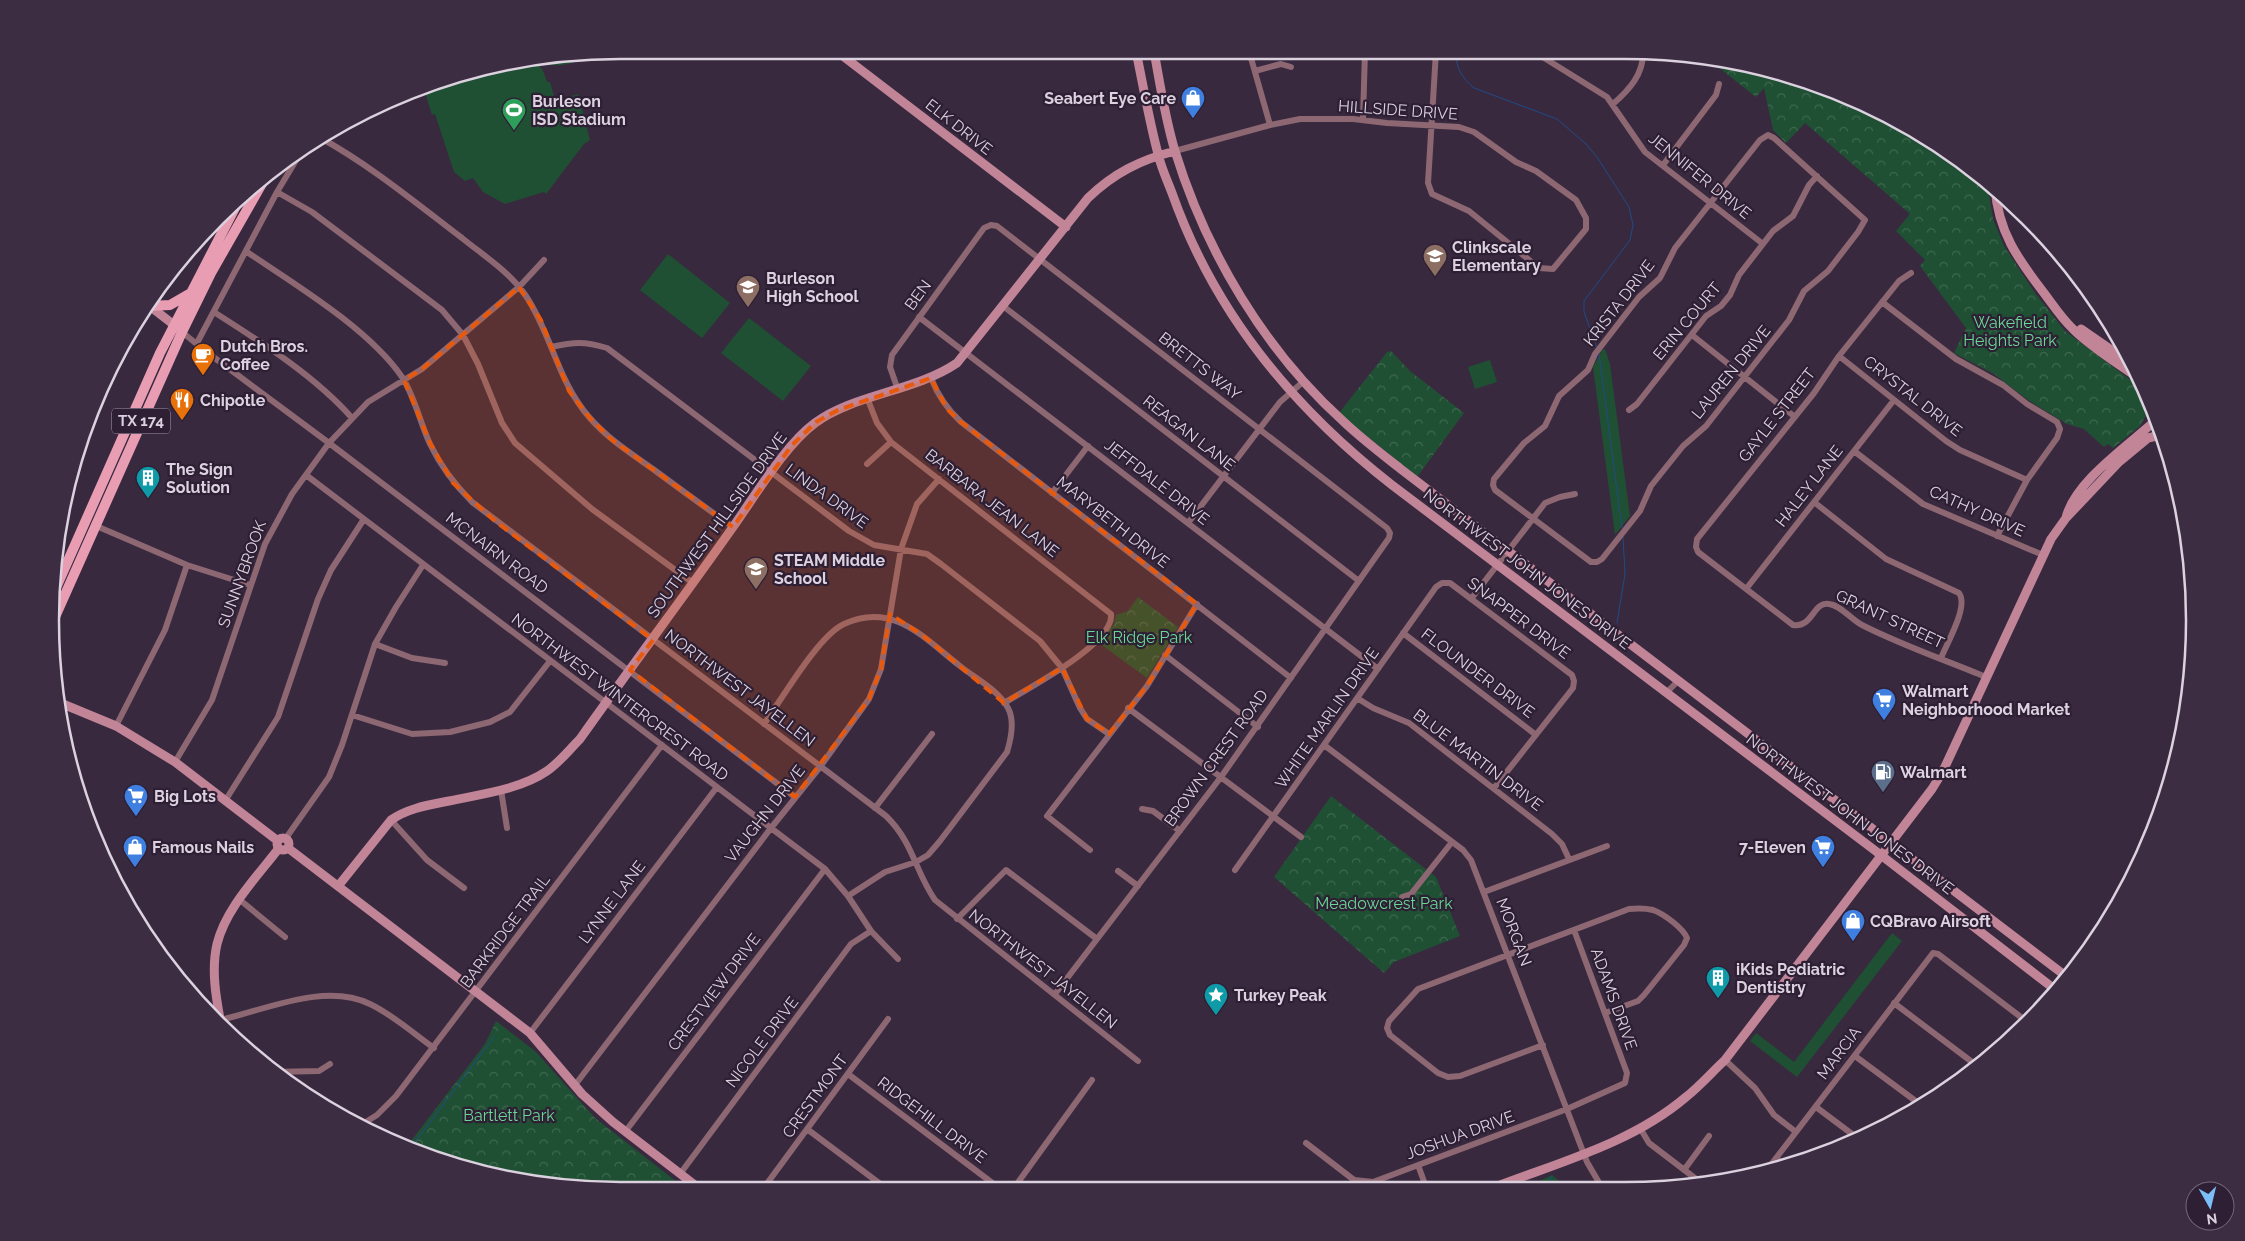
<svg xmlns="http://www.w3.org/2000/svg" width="2245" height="1241" font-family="Raleway,sans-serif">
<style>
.grass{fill:#1f5033}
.forest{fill:url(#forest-crowns)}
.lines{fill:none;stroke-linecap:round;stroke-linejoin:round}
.stream{stroke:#204b88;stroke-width:1}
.street{stroke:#8d6772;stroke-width:6}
.secondary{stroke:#c18597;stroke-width:9}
.primary{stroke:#e99db3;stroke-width:10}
.marked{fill:#e8590c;fill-opacity:0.2;stroke:#e8590c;stroke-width:4;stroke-dasharray:10 6;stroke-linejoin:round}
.labels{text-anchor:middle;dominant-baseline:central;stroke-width:4.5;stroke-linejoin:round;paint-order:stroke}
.shield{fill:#2e1f34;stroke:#a79cac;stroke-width:1}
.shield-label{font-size:15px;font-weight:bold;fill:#dbd1df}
.poi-label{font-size:16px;font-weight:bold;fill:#dbd1df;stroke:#2e1f34;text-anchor:start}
.street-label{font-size:16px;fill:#dbd1df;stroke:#2e1f34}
.park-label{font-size:16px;fill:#68d995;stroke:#2e1f34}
.rim{fill:none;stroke:#dbd1df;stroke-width:2.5}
</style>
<defs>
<pattern id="forest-crowns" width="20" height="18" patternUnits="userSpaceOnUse" patternTransform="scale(1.25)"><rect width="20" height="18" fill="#1f5033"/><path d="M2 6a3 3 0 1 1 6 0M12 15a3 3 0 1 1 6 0" fill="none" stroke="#3f6850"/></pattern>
</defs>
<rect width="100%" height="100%" fill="#38293e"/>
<path class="grass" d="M 589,53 C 574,67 550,69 533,59 Z
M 508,61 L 512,71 C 534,64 539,55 547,82 L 550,82 L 554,96 L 556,96 L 558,100 L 578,94 L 590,140 L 584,144 L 546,194 L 544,192 L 505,204 L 483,192 L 473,178 L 465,181 L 454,172 L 435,114 L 432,115 L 424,89 L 424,86 L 437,80 Z
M 668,254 L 730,303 L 702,338 L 640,290 Z
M 749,318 L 811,366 L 783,401 L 721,353 Z
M 1605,349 L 1610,364 L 1630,516 L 1615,535 L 1593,367 L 1602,350 Z
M 1490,360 L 1497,382 L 1475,389 L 1468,367 Z
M 1892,933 L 1902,941 L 1797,1077 L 1750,1041 L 1756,1033 L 1794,1062 Z
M 1552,1175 L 1558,1180 L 1557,1187 L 1527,1187 Z"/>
<path class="forest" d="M 1708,59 L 1772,70 L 1909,126 L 1987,182 L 1993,219 L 2004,246 L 2035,293 L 2065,331 L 2140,387 C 2147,395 2151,403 2150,414 L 2145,417 L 2140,426 L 2113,448 L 2108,444 L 2104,447 L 2084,429 L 2067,424 L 2028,400 L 1994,374 L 1954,353 L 1966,328 L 1920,266 L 1925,260 L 1896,231 L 1910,214 L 1805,123 L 1786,143 L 1773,130 L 1764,88 L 1756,97 Z
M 1391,351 L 1410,371 L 1464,413 L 1417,477 L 1339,413 L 1387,352 Z
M 1138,597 L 1178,627 L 1147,678 L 1099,643 L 1114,624 L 1116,615 L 1128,611 Z
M 1331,796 L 1436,877 L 1460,936 L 1394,962 L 1384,973 L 1274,877 Z
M 496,1021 L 536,1052 L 595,1118 L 686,1189 L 583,1190 L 473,1171 L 408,1145 L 485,1044 Z"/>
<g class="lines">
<path class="stream" d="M 1456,51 C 1455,67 1462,78 1474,88 L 1557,119 L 1586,144 L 1597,157 L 1629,207 L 1633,225 L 1630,240 L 1584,301 L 1584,312 L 1597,348
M 1599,354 L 1622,528
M 1617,623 L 1625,574 L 1623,537
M 412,1146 L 494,1037
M 1546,1187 L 1552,1176"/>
<path class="street" d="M 1249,51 L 1270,125
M 1533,51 L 1607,97 L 1645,152 L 1763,244
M 1255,71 L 1281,64 L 1291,67
M 1613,104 C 1629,90 1644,74 1643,51
M 1363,119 L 1365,51
M 1768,135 L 1774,138 L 1865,220 L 1858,232 L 1828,271 L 1804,291 L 1789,320 L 1706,426 L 1683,446 L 1651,486 L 1640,511 L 1602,559 L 1597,562 L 1591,562 L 1495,490 L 1493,485 L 1494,479 L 1524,443 L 1545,426 L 1559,396 L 1588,370 L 1595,354 L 1639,297 L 1660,278 L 1675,248 L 1760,140 Z
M 319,137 C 370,165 416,203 462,238 C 484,256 510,272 526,296 C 552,335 557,380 589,417 C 607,438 630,453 653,469 C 680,489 706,508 733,527
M 1175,151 L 1270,125 L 1300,119 L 1353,119 L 1387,123 L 1459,127 L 1474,132 L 1516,162 L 1536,171 L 1576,200 L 1586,218 L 1586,229 L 1553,269 L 1539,268 L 1469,211 L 1432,194 L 1428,183 L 1436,51
M 1663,165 L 1716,95 L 1719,84
M 277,192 L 312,212 L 442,310 L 463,335 L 478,364 L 502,423 L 515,443 L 592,509 L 693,583
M 247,252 C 296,285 369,329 402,377 C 415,397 420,423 430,444 C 441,467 454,484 472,502 L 886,816 C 913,842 915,871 935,900 L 1138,1061
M 1911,273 L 1899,281 L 1839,356 L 1814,393 L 1697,539 L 1696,547 L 1698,552 L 1793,625 C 1813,628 1813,601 1829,604 C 1840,605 1851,619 1862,625 C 1901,645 1945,660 1986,677
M 1882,302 L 1956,359 L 2003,385 L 2027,404 L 2057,422 L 2060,429 L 2057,438 L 2027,480 L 1997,536
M 1003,306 L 1359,581
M 214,312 C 261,342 315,376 352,418
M 919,317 L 1378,669
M 182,332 L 204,350 L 329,443 L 795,797
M 1692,335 L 1795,417
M 197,343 L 277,192 L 304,147
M 551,347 C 574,342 584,341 607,348 L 849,531 L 874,545 L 927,554 L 941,564 L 1040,641 L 1062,668 L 1080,708 L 1087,719 L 1109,734
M 1839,356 L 1946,441 L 1960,450 L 2027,480
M 931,378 C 938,396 947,409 961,422 L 1291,678
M 898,390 L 890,367 L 892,355 L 984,228 L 991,225 L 997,226 L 1387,528 L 1390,533 L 1389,538 L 1221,777 L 1055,994
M 868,400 L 877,423 L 891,442 L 1111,614 C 1115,643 1027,689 1004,703
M 1629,410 L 1637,404 L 1706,316 L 1721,306 L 1730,295 L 1739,275 L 1773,231 L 1793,216 L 1809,185 L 1817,176
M 1854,451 L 1923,504 L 2043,555
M 867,464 L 891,442
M 306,475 L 825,869 L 848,896 L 871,931 L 898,959
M 1052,493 L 1088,446
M 1814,502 L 1886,559 L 1959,593 C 1969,606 1947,643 1941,658
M 1188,523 L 1280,402 L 1304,381
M 94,525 L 187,565 L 250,585
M 1746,589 L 1894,400
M 1471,599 L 1545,503 L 1560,497 L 1575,494
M 1403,633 L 1536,735
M 375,644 L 412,658 L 445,663
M 1165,655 L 1258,727
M 1666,693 L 1678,681
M 1357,698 L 1373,708 L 1409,723 L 1552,834 L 1562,844 L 1569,859
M 1128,708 L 1301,837
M 352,715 L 412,734 L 450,732 L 490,722 L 510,712 L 550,661
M 764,724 C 782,699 818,636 844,624 C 893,601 924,638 960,666 C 976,679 997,689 1008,708 C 1015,721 1011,739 1007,752 L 940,841 L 928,855 L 916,862 L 885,872 L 848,896
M 116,726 L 165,630 L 187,565
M 1324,745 L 1463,850 L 1471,860 L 1587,1162 L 1601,1186
M 175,762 L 212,700 L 265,544 L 292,494 L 329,443 L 368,402 L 422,369 L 519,287 L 544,260
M 501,790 L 507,828
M 225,801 L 278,717 L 318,599 L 331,570 L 364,519
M 875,808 L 932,734
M 1142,809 L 1153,811 L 1180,831
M 391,820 L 427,860 L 464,888
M 286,838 L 329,777 L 342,745 L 375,644 L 396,607 L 423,565
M 1090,850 L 1047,816 L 1147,686 L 1197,604
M 1235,870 L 1436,587 L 1442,583 L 1450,583 L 1572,675 L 1574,681 L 1573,688 L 1494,788
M 1118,871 L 1138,886
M 1484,892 L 1607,846
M 1402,897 L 1411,894 L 1452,842
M 240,900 L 285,937
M 957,919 L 1006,870 L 1097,939
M 1894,1003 L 1976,1065
M 220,1020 C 266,1010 324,982 370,1004 C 393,1015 413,1033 434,1048
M 530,1033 L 717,787
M 1543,1045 L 1460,1076 L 1448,1077 L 1438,1073 L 1390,1035 L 1387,1028 L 1389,1021 L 1418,989 L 1629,909 C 1638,908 1645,908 1653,910 C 1664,914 1683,928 1687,938 L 1684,945 L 1644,995 L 1638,1001 L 1605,1013
M 1855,1056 L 1921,1105
M 1725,1060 L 1755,1088 L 1774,1115 L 1796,1132
M 272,1072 L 319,1071 L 330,1064
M 848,1074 L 999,1188
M 575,1085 L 771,828 L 820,767 L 869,699 L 881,669 L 901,549 L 917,504 L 939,479
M 1816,1107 L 1856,1137
M 361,1125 L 377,1115 L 396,1096 L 662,745
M 1640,1128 L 1649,1143 L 1704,1185
M 807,1129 L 887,1189
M 625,1132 L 825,869
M 1306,1143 L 1354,1180 L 1373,1182 L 1567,1109 L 1625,1083 L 1627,1073 L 1574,930
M 1776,1158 L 1786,1166
M 1418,1165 L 1426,1187
M 1684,1170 L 1709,1136
M 1767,1170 L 1933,953 L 1938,954 L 2022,1018 L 2024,1022
M 680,1174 L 851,944 L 871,931
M 1014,1188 L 1092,1080
M 763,1189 L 888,1019"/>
<path class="secondary" d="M 835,50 L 1066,227
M 1136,51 C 1143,85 1149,120 1158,154 C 1161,167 1167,180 1172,193 C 1214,312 1293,408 1392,485 L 1873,849 L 2057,991
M 1154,51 C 1160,84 1165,118 1175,151 C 1206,252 1265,351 1344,422 C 1362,439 1383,455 1402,470 L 2067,977
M 1995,187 C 1998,232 2018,259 2044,293 C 2053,305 2062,319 2073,329 C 2093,349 2118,363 2141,380
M 147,304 L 178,328
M 2081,329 L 2136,367
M 2066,518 C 2074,482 2129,445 2156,420
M 58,702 L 116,726 L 175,762 L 278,841
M277 844a6 6 0 1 1 12 0a6 6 0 1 1-12 0Z
M 288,848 L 530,1033 L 582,1094 L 613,1122 L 700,1189
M 339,885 L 391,820 C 408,808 429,805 449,801 C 481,794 519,790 547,771 C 560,762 569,750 580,739 C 630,668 683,598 733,527 C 755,496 785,445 815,423 C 854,394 914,392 957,363 L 1088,198 C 1114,173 1140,160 1175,151
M 221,1024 C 216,998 211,970 217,944 C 226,908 257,877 279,848
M 1495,1187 C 1560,1162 1632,1143 1686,1097 C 1700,1086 1712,1072 1725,1060 L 1932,789 L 1943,771 L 2051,539 L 2066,518 L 2119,462 L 2148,438 L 2161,435"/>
<path class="primary" d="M 149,306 L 170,305 L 189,294
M 51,599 L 160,353 L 239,200
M 51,626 L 182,332 L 211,273 L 268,173"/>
</g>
<path class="marked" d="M 519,287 L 541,320 L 569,391 L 590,418 L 611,439 L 733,527 L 792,445 L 816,422 L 838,410 L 931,378 L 947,409 L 961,422 L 1197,604 L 1147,686 L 1109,734 L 1087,719 L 1062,668 L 1004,703 L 922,635 L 890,614 L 881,669 L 869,699 L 795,797 L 630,670 L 653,640 L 495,521 L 453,483 L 430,443 L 404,380 L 422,369 Z"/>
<defs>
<symbol id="shop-pin" viewBox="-11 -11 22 30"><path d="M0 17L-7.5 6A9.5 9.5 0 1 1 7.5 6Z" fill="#3f7fe0" stroke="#2e1f34"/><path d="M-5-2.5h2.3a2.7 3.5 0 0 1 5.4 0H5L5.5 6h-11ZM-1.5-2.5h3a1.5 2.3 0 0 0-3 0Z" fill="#fff"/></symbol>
<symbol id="stadium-pin" viewBox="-11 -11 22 30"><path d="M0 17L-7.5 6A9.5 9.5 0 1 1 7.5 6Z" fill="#2e9e5b" stroke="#2e1f34"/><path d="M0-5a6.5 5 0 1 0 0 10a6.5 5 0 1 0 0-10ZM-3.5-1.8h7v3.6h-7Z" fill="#fff"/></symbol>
<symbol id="school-pin" viewBox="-11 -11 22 30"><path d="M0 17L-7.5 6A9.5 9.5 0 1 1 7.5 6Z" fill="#8d6e63" stroke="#2e1f34"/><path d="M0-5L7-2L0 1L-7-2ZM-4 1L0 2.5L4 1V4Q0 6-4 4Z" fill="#fff"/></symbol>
<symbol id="cafe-pin" viewBox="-11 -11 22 30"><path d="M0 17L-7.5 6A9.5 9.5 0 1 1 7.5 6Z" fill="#e8710a" stroke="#2e1f34"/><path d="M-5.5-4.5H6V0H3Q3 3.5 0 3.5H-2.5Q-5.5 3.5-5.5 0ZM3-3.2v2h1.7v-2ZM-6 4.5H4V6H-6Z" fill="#fff"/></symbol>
<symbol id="restaurant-pin" viewBox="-11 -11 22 30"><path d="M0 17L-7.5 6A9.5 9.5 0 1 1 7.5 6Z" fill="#e8710a" stroke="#2e1f34"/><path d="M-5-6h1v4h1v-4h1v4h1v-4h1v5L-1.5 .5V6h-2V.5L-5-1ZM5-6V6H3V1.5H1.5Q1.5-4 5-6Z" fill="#fff"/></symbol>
<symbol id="building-pin" viewBox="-11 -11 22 30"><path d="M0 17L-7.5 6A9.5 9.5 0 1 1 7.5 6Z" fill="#0f9aa8" stroke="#2e1f34"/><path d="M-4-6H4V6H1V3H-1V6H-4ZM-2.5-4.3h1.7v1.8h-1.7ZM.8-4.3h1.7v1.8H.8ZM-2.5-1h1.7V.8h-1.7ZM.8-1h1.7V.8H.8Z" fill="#fff"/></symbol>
<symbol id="supermarket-pin" viewBox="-11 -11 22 30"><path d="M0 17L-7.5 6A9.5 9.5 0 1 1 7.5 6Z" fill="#3f7fe0" stroke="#2e1f34"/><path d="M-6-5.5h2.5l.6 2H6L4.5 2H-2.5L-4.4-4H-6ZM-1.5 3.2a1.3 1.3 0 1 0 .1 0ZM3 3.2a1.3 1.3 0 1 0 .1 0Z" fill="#fff"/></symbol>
<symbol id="fuel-pin" viewBox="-11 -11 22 30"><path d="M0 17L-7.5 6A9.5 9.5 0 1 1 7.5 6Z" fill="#5c6f8a" stroke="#2e1f34"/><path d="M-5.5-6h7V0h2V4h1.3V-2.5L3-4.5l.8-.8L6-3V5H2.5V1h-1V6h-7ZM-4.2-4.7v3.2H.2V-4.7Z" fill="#fff"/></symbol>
<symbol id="sight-pin" viewBox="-11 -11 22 30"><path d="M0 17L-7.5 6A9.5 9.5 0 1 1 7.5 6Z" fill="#0f9aa8" stroke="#2e1f34"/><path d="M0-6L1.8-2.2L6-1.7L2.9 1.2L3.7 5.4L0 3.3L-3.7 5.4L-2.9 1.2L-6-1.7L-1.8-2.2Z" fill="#fff"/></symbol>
</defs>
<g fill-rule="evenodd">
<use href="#shop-pin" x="1179" y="84" width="28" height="38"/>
<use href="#stadium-pin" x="500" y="96" width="28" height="38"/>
<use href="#school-pin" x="1421" y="242" width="28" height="38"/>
<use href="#school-pin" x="734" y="273" width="28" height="38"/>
<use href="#cafe-pin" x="189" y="341" width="28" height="38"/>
<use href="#restaurant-pin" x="168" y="386" width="28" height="38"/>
<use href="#building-pin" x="134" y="464" width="28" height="38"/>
<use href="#school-pin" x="742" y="555" width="28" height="38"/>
<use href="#supermarket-pin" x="1870" y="686" width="28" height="38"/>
<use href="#fuel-pin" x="1869" y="758" width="28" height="38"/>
<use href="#supermarket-pin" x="122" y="782" width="28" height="38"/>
<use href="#shop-pin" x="121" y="833" width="28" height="38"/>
<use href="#supermarket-pin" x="1809" y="833" width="28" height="38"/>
<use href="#shop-pin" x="1839" y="907" width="28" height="38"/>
<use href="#building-pin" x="1704" y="964" width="28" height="38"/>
<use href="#sight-pin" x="1202" y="981" width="28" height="38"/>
</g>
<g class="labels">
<rect class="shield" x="112" y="408.5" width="58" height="25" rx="4"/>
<g class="shield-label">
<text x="141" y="421">TX 174</text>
</g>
<g class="poi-label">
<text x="1176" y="98" text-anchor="end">Seabert Eye Care</text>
<text x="532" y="101">Burleson<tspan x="532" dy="18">ISD Stadium</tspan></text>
<text x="1452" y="247">Clinkscale<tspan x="1452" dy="18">Elementary</tspan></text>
<text x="766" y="278">Burleson<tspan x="766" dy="18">High School</tspan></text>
<text x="220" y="346">Dutch Bros.<tspan x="220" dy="18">Coffee</tspan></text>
<text x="200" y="400">Chipotle</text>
<text x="166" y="469">The Sign<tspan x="166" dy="18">Solution</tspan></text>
<text x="774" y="560">STEAM Middle<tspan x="774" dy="18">School</tspan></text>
<text x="1902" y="691">Walmart<tspan x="1902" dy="18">Neighborhood Market</tspan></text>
<text x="1900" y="772">Walmart</text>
<text x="154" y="796">Big Lots</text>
<text x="152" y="847">Famous Nails</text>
<text x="1806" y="847" text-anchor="end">7-Eleven</text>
<text x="1870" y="921">CQBravo Airsoft</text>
<text x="1736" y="969">iKids Pediatric<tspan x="1736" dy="18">Dentistry</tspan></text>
<text x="1234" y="995">Turkey Peak</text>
</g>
<g class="street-label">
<text transform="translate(1398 110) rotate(4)">HILLSIDE DRIVE</text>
<text transform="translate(959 127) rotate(38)">ELK DRIVE</text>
<text transform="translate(1700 176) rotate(39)">JENNIFER DRIVE</text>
<text transform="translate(918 295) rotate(-54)">BEN</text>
<text transform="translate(1619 303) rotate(-52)">KRISTA DRIVE</text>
<text transform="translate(1687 321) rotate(-50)">ERIN COURT</text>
<text transform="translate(1200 366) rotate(38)">BRETTS WAY</text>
<text transform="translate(1731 372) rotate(-51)">LAUREN DRIVE</text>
<text transform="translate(1913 396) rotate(38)">CRYSTAL DRIVE</text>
<text transform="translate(1777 415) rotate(-52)">GAYLE STREET</text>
<text transform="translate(1189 433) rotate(38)">REAGAN LANE</text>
<text transform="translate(1157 482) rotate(38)">JEFFDALE DRIVE</text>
<text transform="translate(1809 486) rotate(-52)">HALEY LANE</text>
<text transform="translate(827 496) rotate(36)">LINDA DRIVE</text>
<text transform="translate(992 503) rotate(38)">BARBARA JEAN LANE</text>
<text transform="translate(1977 511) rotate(24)">CATHY DRIVE</text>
<text transform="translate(1113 522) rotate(38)">MARYBETH DRIVE</text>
<text transform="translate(717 525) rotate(-54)">SOUTHWEST HILLSIDE DRIVE</text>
<text transform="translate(497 553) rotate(37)">MCNAIRN ROAD</text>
<text transform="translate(1527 569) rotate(37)">NORTHWEST JOHN JONES DRIVE</text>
<text transform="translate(242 574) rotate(-70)">SUNNYBROOK</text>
<text transform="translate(1519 618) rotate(37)">SNAPPER DRIVE</text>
<text transform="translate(1890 619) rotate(25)">GRANT STREET</text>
<text transform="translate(1478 673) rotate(37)">FLOUNDER DRIVE</text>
<text transform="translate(740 688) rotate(37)">NORTHWEST JAYELLEN</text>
<text transform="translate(620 697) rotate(37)">NORTHWEST WINTERCREST ROAD</text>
<text transform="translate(1327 718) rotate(-55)">WHITE MARLIN DRIVE</text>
<text transform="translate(1216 758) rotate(-54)">BROWN CREST ROAD</text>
<text transform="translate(1478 760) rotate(37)">BLUE MARTIN DRIVE</text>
<text transform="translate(765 814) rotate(-52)">VAUGHN DRIVE</text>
<text transform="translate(1850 814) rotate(37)">NORTHWEST JOHN JONES DRIVE</text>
<text transform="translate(612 902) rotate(-53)">LYNNE LANE</text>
<text transform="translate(505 931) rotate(-53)">BARKRIDGE TRAIL</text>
<text transform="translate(1514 932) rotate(69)">MORGAN</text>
<text transform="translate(1043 969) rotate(38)">NORTHWEST JAYELLEN</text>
<text transform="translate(714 992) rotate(-53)">CRESTVIEW DRIVE</text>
<text transform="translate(1614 999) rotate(70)">ADAMS DRIVE</text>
<text transform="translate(762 1042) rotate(-53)">NICOLE DRIVE</text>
<text transform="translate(1839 1053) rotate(-53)">MARCIA</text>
<text transform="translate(815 1096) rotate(-54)">CRESTMONT</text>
<text transform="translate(932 1120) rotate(37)">RIDGEHILL DRIVE</text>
<text transform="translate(1460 1135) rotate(-20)">JOSHUA DRIVE</text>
</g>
<g class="park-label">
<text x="2010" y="322">Wakefield<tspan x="2010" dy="18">Heights Park</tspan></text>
<text x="1139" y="637">Elk Ridge Park</text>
<text x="1384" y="903">Meadowcrest Park</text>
<text x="509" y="1115">Bartlett Park</text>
</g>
</g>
<path d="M0 0H2245V1241H0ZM620 59H1625A561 561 0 0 1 2186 620V621A561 561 0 0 1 1625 1182H620A561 561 0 0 1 59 621V620A561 561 0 0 1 620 59Z" fill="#3c2d42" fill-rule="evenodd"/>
<path class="rim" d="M620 59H1625A561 561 0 0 1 2186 620V621A561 561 0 0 1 1625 1182H620A561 561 0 0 1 59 621V620A561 561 0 0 1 620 59Z"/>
<g transform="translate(2210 1206) rotate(172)"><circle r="24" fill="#2e1f34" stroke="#736678"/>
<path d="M0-4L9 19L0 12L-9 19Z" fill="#7bbef8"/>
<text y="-8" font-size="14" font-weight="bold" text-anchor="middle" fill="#dbd1df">N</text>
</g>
</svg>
